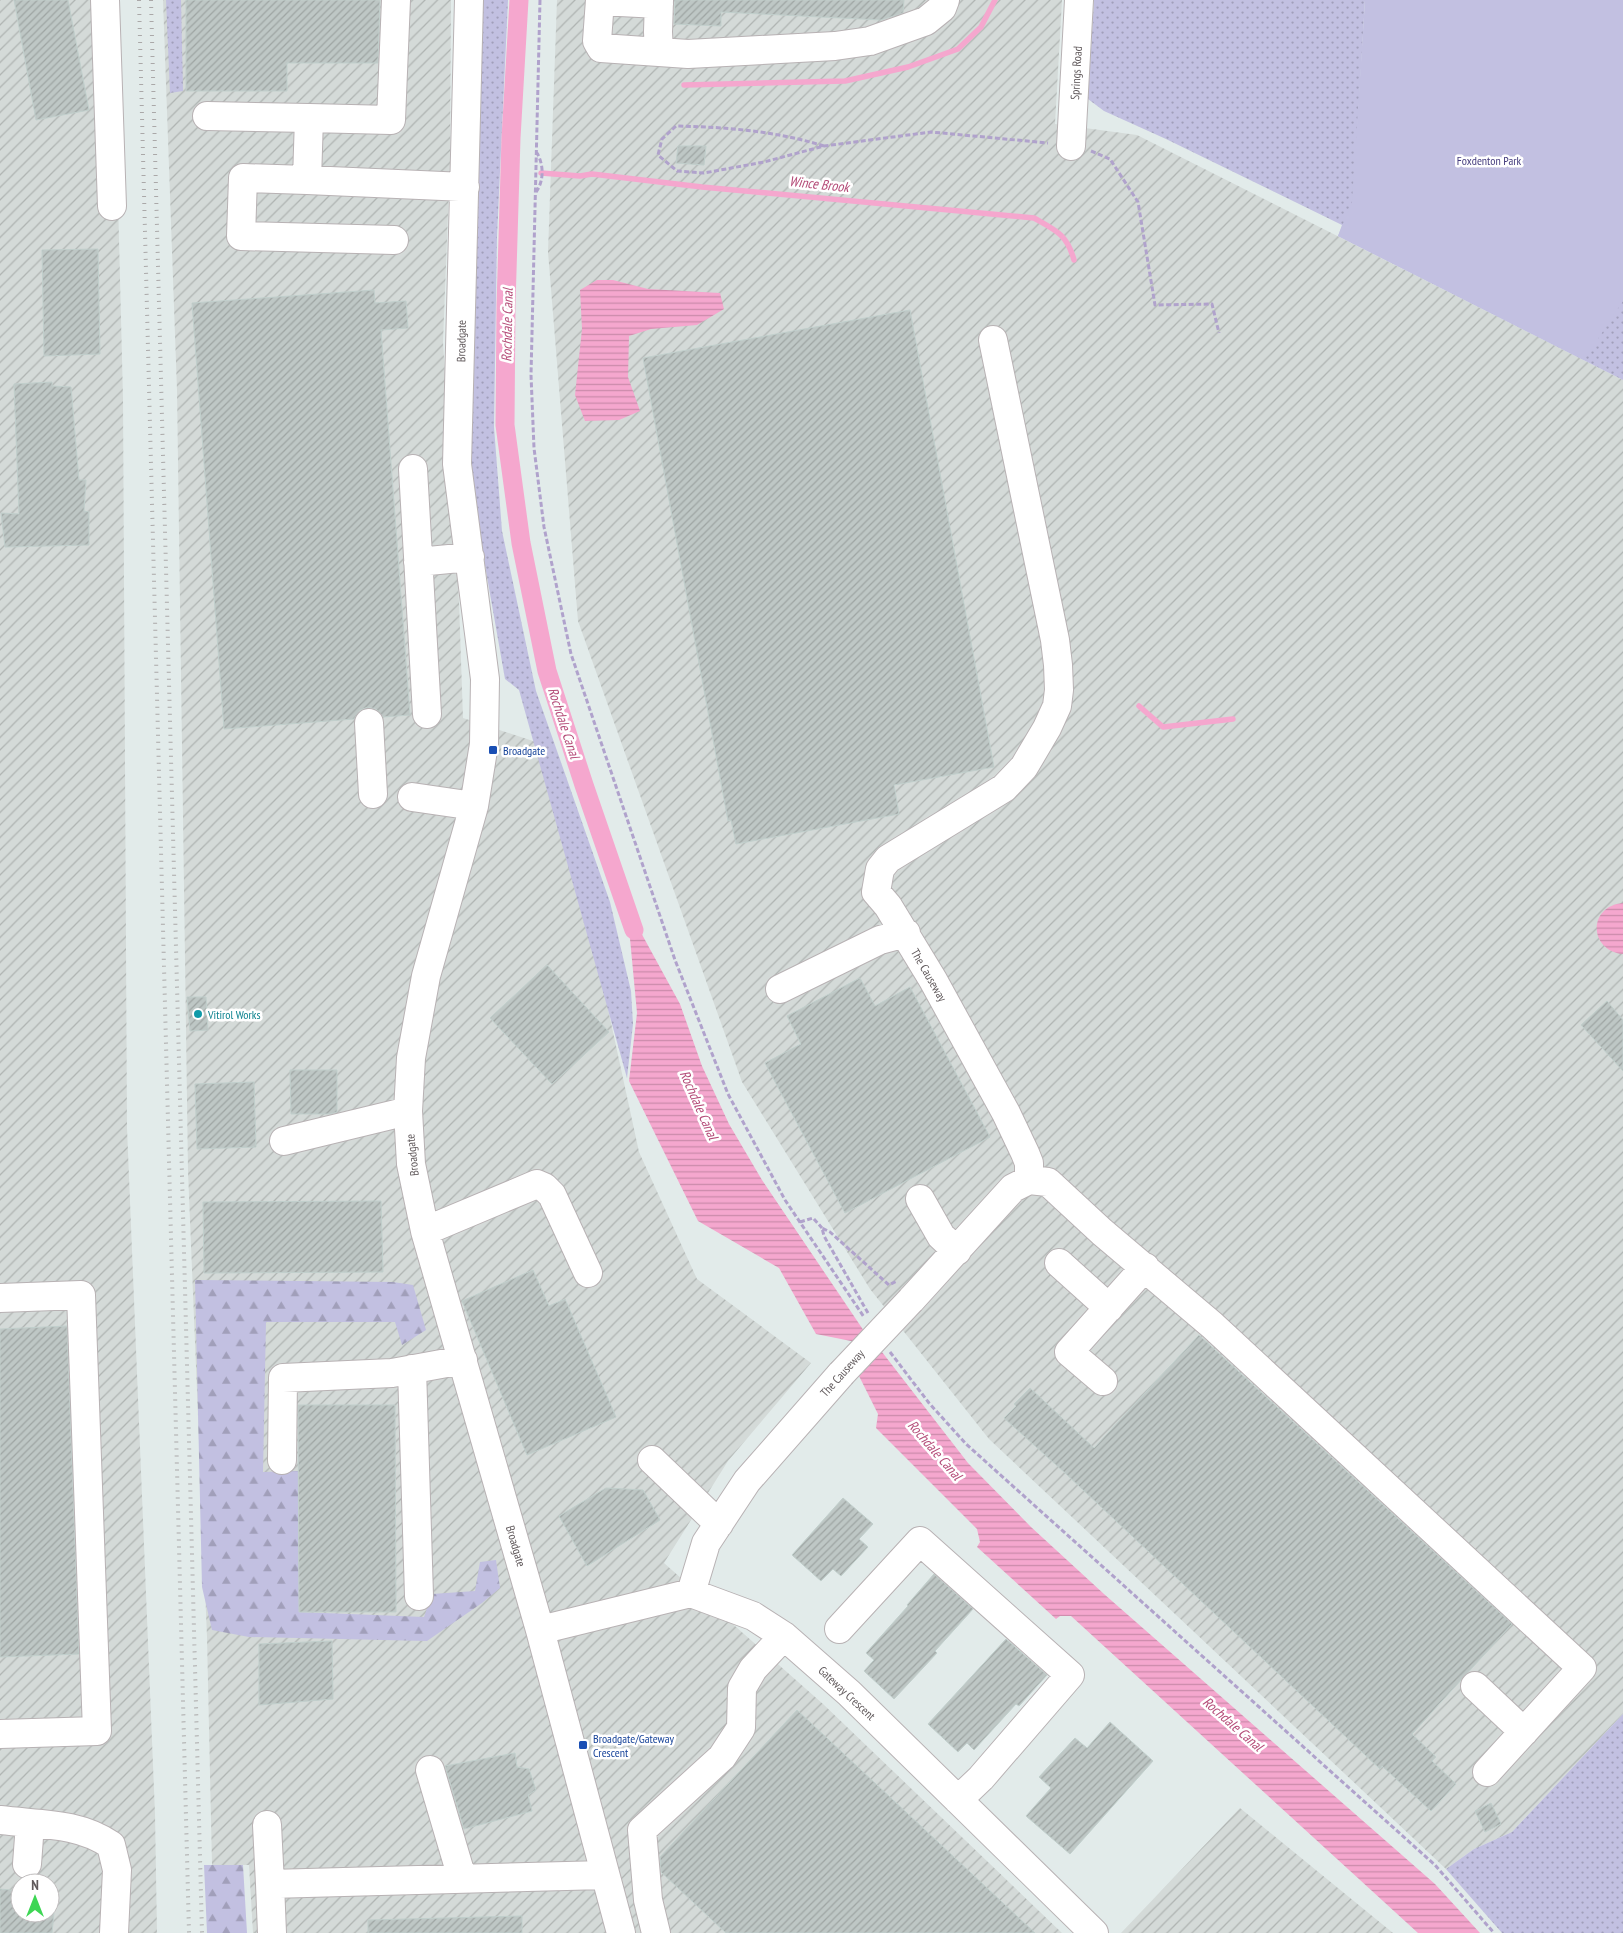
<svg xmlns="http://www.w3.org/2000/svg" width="1623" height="1933" font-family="'PT Sans Narrow',sans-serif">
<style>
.industrial{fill:url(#industrial-furrows);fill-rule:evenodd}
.grass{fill:url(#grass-dots)}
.forest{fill:url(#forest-firs)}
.park{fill:#c2c0e1}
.water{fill:url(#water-rules)}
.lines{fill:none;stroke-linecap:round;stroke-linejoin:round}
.stream{stroke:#f5a7ce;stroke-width:5.5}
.canal{stroke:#f5a7ce;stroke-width:19}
.building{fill:url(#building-hatch);stroke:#c1cfcc}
.minor-casing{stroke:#b8b2b4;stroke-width:30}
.path{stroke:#b0a2cc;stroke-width:3;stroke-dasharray:5 2.5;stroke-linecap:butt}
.minor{stroke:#fff;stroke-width:28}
.rail{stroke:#aaa8a8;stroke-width:4;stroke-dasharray:1 6;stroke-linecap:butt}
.minor-bridge-casing{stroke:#b8b2b4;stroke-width:30;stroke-linecap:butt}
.minor-bridge{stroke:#fff;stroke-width:28}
.transit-dot{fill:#1a4fb4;stroke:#fff;stroke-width:2}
.culture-dot{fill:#0f9aa8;stroke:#fff;stroke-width:2}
.labels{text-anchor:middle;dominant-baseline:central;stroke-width:5;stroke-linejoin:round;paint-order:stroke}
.street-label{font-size:12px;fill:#615a5c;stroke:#fff}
.park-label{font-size:12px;fill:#443c7d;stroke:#fff}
.transit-label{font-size:12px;fill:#164399;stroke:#fff;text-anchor:start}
.culture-label{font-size:12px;fill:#0d838f;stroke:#fff;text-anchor:start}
.water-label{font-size:14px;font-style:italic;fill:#b54d79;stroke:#fff}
</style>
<defs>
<pattern id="industrial-furrows" width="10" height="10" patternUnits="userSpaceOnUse" patternTransform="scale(1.25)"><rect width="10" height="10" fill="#d4dad8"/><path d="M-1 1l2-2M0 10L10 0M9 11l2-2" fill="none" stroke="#afb4b2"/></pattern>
<pattern id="grass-dots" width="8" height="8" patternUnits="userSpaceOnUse" patternTransform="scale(1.25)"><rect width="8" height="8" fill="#c2c0e1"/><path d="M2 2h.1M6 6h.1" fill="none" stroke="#a19fba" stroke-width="1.8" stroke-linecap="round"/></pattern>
<pattern id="forest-firs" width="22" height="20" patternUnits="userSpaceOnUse" patternTransform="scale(1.25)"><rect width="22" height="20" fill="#c2c0e1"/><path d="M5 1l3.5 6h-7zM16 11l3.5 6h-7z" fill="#a19fba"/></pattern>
<pattern id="water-rules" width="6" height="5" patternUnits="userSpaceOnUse" patternTransform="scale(1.25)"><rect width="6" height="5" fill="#f5a7ce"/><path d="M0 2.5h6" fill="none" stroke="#ca8baa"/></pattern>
<pattern id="building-hatch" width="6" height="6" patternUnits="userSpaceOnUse" patternTransform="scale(1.25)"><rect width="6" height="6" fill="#bec7c5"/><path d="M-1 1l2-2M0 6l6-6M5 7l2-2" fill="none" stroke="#9ea5a3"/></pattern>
</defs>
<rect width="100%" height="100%" fill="#e2ebea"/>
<path class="industrial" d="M 0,0 L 113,0 L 123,398 L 127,1128 L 155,1814 L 157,1933 L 0,1933 ZM 20,1883 L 50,1883 L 50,1913 L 20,1913 Z
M 163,0 L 451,0 L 450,162 L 443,342 L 459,602 L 463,718 L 539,743 L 587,912 L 639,1152 L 697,1279 L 811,1363 L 728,1461 L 664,1563 L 823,1704 L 1062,1933 L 253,1933 L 249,1865 L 212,1865 L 207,1637 L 188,1171 L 177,390 Z
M 557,0 L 1062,0 L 1055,124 L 1137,135 L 1623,380 L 1623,1714 L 1512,1832 L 1474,1849 L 1446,1869 L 989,1439 L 870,1289 L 742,1082 L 578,621 L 548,252 Z
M 1240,1808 L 1393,1933 L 1121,1933 Z"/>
<path class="grass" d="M 166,0 L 181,0 L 183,91 L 170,93 Z
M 480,0 L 508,0 L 497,236 L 494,427 L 502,531 L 536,691 L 610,902 L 631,991 L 633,1024 L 627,1078 L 519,690 L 505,679 L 480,537 L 466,429 Z
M 1094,0 L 1365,0 L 1354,187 L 1623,0 L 1623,380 L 1338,236 L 1342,225 L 1166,139 L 1104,111 L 1088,99 Z
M 1623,1714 L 1623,1933 L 1502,1933 L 1446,1869 L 1474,1849 L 1512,1832 Z"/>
<path class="forest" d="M 195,1280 L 393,1282 L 413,1285 L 426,1330 L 402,1345 L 395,1322 L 266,1322 L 263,1472 L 298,1471 L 299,1612 L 424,1617 L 432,1594 L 475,1591 L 480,1562 L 496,1560 L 500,1588 L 482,1603 L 427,1641 L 249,1637 L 212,1630 L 202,1587 Z
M 204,1865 L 243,1865 L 247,1933 L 207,1933 Z"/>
<path class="park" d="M 1365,0 L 1623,0 L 1623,301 L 1584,360 L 1338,236 L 1352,202 Z"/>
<path class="water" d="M 597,280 L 613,280 L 648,289 L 720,293 L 724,309 L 697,325 L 651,329 L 629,336 L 628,377 L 640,411 L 619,420 L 585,421 L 575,395 L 582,329 L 580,290 Z
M 1623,903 L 1623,954 C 1588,950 1588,906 1623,903 Z
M 627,907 L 680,1004 L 702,1066 L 729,1124 L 762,1180 L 864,1331 L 856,1342 L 816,1334 L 779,1268 L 698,1221 L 629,1081 L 637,1013 Z
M 882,1352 L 968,1463 L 1031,1527 L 1104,1594 L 1435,1884 L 1480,1933 L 1418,1933 L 1071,1616 L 1060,1616 L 1056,1619 L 977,1547 L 980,1542 L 977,1529 L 876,1428 L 878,1414 L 859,1376 Z"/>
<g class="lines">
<path class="stream" d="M 684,85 L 845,81 L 908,67 L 958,49 L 981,27 L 995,0
M 541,173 L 580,176 L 592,174 L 702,187 L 1034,218 C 1055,230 1067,234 1074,260
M 1139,706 L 1163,727 L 1233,719"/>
<path class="canal" d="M 519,0 L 511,138 L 506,305 L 505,425 L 521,543 L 547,671 L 584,785 L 634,930"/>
</g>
<path class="building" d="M 14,0 L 68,0 L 89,110 L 36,120 Z
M 186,0 L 380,0 L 378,63 L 287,63 L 287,91 L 186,91 Z
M 675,0 L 904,0 L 903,13 L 881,20 L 721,12 L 721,26 L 674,24 Z
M 678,146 L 706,146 L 704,165 L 676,163 Z
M 98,249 L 100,354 L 44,356 L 42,250 Z
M 374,290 L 375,303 L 406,301 L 408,328 L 381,330 L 410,715 L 383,717 L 376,709 L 368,707 L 360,710 L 354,719 L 224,729 L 192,303 Z
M 910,310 L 994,767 L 894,785 L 899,814 L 736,844 L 731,820 L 728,821 L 643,358 Z
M 52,382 L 52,386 L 71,387 L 79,480 L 86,480 L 84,511 L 89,512 L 89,545 L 5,547 L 1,513 L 19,514 L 14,384 Z
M 547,965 L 609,1032 L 552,1084 L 490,1018 Z
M 860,978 L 875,1006 L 910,987 L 990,1137 L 845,1213 L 765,1063 L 801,1044 L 787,1016 Z
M 187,997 L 206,997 L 208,1030 L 190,1031 Z
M 1607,1001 L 1623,1020 L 1623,1071 L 1581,1025 Z
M 290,1070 L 337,1070 L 337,1112 L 330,1114 L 291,1114 Z
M 254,1082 L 256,1147 L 197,1149 L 195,1084 Z
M 381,1201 L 383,1272 L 204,1273 L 203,1202 Z
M 533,1270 L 549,1306 L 565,1299 L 616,1417 L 527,1455 L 462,1301 Z
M 67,1326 L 79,1654 L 0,1657 L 0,1329 Z
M 1199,1335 L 1512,1624 L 1412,1734 L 1436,1757 L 1432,1761 L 1456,1784 L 1431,1811 L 1382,1766 L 1380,1769 L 1065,1473 L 1004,1418 L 1016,1406 L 1014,1404 L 1030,1388 L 1094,1448 Z
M 298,1405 L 395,1405 L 396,1612 L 299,1612 Z
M 606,1488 L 643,1490 L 660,1520 L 587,1566 L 559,1516 Z
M 843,1498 L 873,1524 L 859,1539 L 868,1547 L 841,1576 L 833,1569 L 821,1581 L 792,1555 Z
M 934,1574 L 973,1609 L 935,1651 L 937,1653 L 894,1699 L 864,1671 L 874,1660 L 866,1653 L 908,1606 L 907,1605 Z
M 1006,1639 L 1047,1675 L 1019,1706 L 1016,1704 L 974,1750 L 967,1743 L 958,1752 L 928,1724 Z
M 332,1641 L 333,1699 L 259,1705 L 259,1644 Z
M 797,1710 L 1035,1933 L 726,1933 L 661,1872 L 660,1857 Z
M 1110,1722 L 1153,1761 L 1070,1854 L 1026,1816 L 1051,1788 L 1039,1777 L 1075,1738 L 1087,1748 Z
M 515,1753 L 517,1767 L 529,1769 L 536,1790 L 528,1795 L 532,1811 L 464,1829 L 445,1766 Z
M 1491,1803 L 1501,1824 L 1485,1832 L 1475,1811 Z
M 0,1889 L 20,1891 L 20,1913 L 54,1913 L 52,1933 L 0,1933 Z
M 522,1916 L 522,1933 L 368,1933 L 368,1920 Z"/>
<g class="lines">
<defs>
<path id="minor" d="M 105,0 L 112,206
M 396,0 L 391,120 L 309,118 L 307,180 L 465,187
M 469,0 L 457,464 L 485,679 L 484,744 L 474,806 L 426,976 L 411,1058 L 408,1111 L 411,1164 L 425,1231 L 540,1630 L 621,1933
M 600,0 L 597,41 L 601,48 L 688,54 L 835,46 L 870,41 L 926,21 L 942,8 L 945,0
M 600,1 L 659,4
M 659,52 L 658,32 L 659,0
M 207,116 L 309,118
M 1071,146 L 1079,0
M 307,180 L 243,178 L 241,236 L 394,240
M 993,340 L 1055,640 L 1058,665 L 1059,690 L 1057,706 L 1047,728 L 1024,767 L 1004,788 L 888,859 L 880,869 L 876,892 L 888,906 L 933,980 L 1006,1113 L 1025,1153 L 1029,1163 L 1029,1180
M 413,469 L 427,714
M 418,562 L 470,557
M 369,723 L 373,794
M 412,797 L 474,806
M 780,989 L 880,940 L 906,933
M 284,1141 L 408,1111
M 920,1199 L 941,1236 L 957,1251
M 425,1231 L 537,1184 L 544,1187 L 552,1195 L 588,1273
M 1059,1263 L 1109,1308
M 0,1298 L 81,1295 L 97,1731 L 0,1734
M 911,1300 L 1013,1188 L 1029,1180 L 1048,1182 L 1102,1232 L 1212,1325 L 1582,1668 L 1487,1772
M 412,1369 L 419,1596
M 1103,1381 L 1069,1352 L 1145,1267
M 282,1460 L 283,1378 L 392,1373 L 463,1360
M 652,1460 L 719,1524
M 691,1593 L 706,1543 L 747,1481 L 841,1374
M 839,1629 L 920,1541 L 1070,1675 L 981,1778 L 958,1800
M 540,1630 L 691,1593 L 753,1616 L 784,1636 L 849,1693 L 1094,1933
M 1475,1686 L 1524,1732
M 430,1770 L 462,1878
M 0,1820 C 39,1825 78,1822 111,1845 L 117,1870 L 114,1933
M 267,1825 L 270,1884 L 605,1875
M 27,1864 L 30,1824
M 270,1884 L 272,1933
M 656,1933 L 648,1900 L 642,1830 L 722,1757 L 741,1728 L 742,1688 L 753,1669 L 784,1636"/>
</defs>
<use href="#minor" class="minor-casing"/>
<path class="path" d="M 540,0 L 531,375 L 534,448 L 544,527 L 571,654 L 675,960 L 728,1094 L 785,1200 L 864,1317
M 824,146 C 776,131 726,127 676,126 L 662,139 L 658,155 L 677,171 L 704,173 L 764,162 L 824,146 L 931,132 L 1048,143
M 1091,151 L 1110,159 L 1138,202 L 1155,305 L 1212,304 L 1219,333
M 536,192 C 544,181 544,165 537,153
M 800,1222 L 813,1218 L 822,1228
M 868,1313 L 824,1236 L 822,1228 L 830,1232 L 889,1285 L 897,1281
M 890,1352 L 929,1403 L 966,1444 L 1435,1865 L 1494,1933"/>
<use href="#minor" class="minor"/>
<path class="rail" d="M 139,0 L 189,1933
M 151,0 L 202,1933"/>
<defs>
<path id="minor-bridge" d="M 841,1374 L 911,1300"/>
</defs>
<use href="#minor-bridge" class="minor-bridge-casing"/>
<use href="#minor-bridge" class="minor-bridge"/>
</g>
<g class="transit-dot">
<rect x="488" y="745" width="10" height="10" rx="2.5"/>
<rect x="578" y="1740" width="10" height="10" rx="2.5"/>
</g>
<circle class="culture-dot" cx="198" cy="1014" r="5"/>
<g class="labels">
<g class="street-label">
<text transform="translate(1076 73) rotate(-87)">Springs Road</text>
<text transform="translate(461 341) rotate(-89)">Broadgate</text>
<text transform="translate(929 975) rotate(60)">The Causeway</text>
<text transform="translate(412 1155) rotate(-96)">Broadgate</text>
<text transform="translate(842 1373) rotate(-48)">The Causeway</text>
<text transform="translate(516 1546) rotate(74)">Broadgate</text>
<text transform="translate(847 1693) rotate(43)">Gateway Crescent</text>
</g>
<g class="park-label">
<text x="1489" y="160">Foxdenton Park</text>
</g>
<g class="transit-label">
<text x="503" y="750">Broadgate</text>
<text x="593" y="1738">Broadgate/Gateway<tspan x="593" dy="14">Crescent</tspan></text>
</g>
<g class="culture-label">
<text x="208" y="1014">Vitirol Works</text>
</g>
<g class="water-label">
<text transform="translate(819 184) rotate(6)">Wince Brook</text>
<text transform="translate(507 325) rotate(-89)">Rochdale Canal</text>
<text transform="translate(564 723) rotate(72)">Rochdale Canal</text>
<text transform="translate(699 1105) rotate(66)">Rochdale Canal</text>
<text transform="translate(935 1450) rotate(49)">Rochdale Canal</text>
<text transform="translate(1233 1724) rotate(41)">Rochdale Canal</text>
</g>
</g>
<g transform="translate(35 1898)"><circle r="24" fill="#ffffff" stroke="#c0bdbe"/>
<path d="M0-4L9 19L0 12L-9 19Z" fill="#3dd654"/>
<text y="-8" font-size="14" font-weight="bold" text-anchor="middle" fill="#615a5c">N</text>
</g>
</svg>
